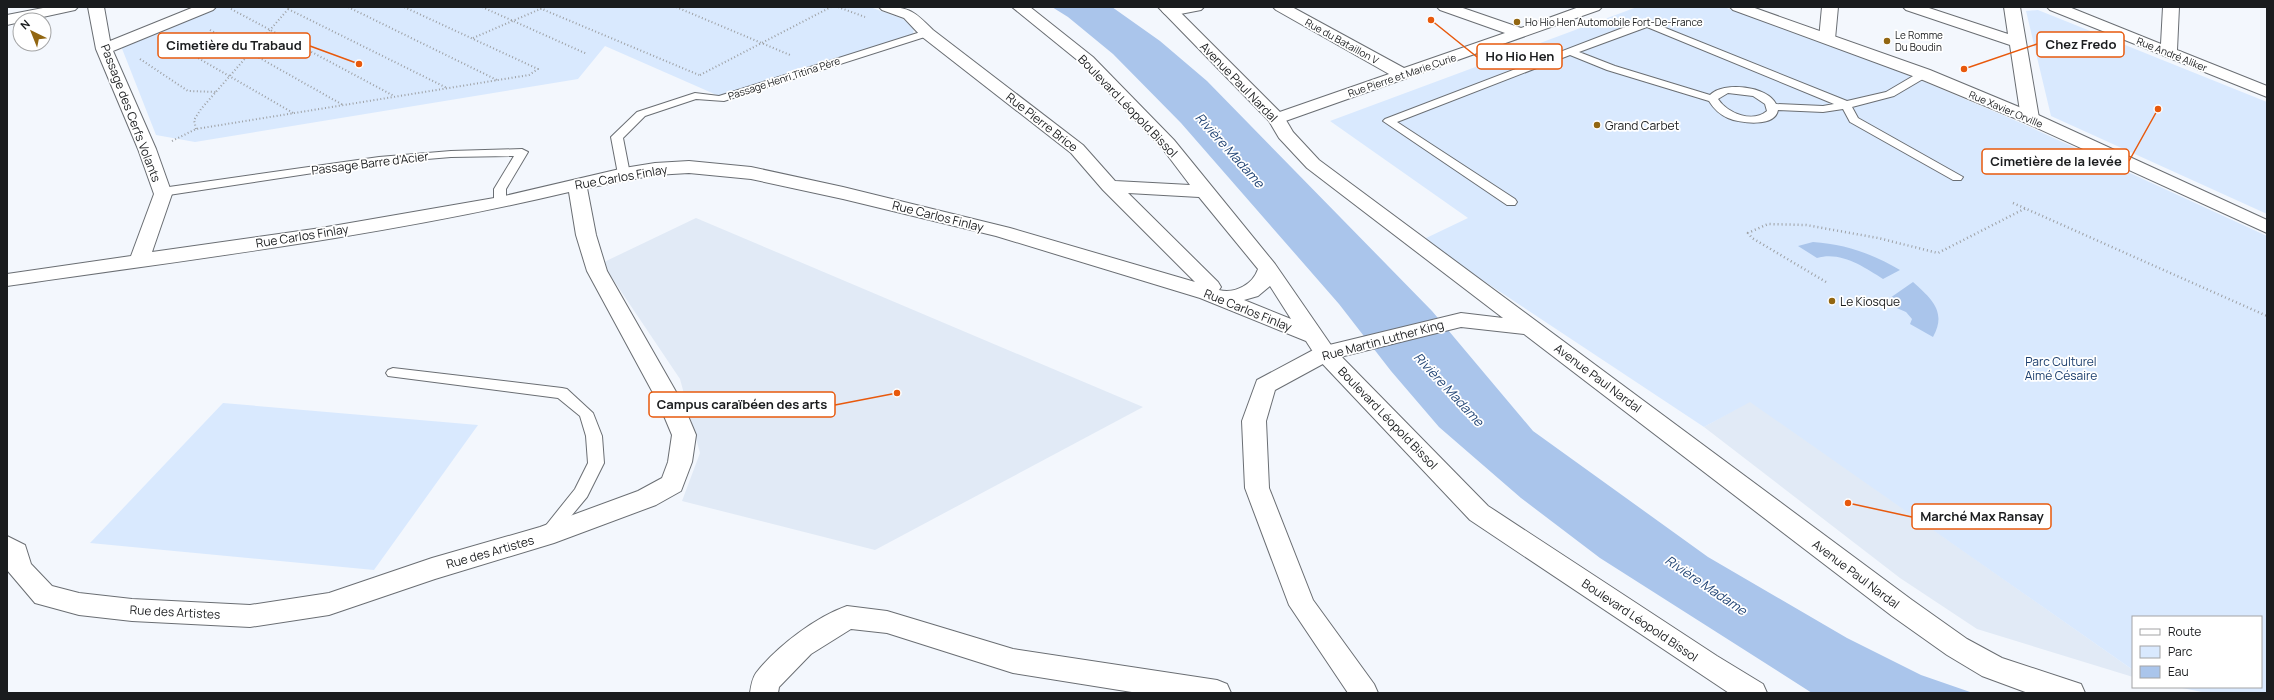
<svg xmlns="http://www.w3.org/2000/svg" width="2274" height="700" font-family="Manrope,sans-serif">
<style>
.built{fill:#e1eaf6}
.green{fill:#d9e9fe}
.water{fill:#aac5eb}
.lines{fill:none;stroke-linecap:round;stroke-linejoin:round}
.lane-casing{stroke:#6a6e73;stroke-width:2}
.street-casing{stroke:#6a6e73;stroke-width:2}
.secondary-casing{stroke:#6a6e73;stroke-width:2}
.path-far1{stroke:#9da0a4;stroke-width:2;stroke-dasharray:1 2.5;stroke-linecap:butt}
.path{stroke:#9da0a4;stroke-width:2.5;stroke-dasharray:1 3;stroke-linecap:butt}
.lane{fill:#fff;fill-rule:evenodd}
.street{fill:#fff;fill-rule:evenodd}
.secondary{fill:#fff;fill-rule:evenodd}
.poi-dot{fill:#926611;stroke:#fff;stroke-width:1.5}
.labels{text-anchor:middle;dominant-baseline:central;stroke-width:3.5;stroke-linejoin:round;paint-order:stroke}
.far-poi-label{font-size:10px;fill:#1a1c1e;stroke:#fff;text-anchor:start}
.far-street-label{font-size:10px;fill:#1a1c1e;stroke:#fff}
.street-label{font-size:12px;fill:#1a1c1e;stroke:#fff}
.poi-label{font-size:12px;fill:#1a1c1e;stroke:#fff;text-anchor:start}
.park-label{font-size:12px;fill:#1b3e6d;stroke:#fff}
.water-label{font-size:13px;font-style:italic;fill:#224575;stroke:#fff}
.leader{fill:none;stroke:#e8590c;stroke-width:1.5}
.callout-dot{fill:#e8590c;stroke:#fff;stroke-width:1.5}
.callout{fill:#fff;stroke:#e8590c;stroke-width:1.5}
.callout-label{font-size:13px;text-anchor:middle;font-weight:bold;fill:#1a1c1e}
</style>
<rect width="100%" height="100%" fill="#f3f7fd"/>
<path class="built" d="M 696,218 L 1143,407 L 875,550 L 682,501 L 700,453 L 680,379 L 602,263 Z
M 1750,401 L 2133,670 L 2133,677 L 1977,629 L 1900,578 L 1704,427 Z"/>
<path class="green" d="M 215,7 L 870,7 L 903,19 L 914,29 L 913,34 L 719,96 L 605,46 L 578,79 L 195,142 L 156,135 L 121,46 Z
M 1637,7 L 1724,7 L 1906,74 L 2021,123 L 2267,236 L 2267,693 L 2207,693 L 2177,687 L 2261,687 L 2261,617 L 2133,617 L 2133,670 L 1750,402 L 1704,427 L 1422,240 L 1468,218 L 1330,121 Z
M 2038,10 L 2267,102 L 2267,214 L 2051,116 L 2026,11 Z
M 223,403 L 478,425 L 374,570 L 90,543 Z"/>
<path class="water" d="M 1052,7 L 1112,7 L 1160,41 L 1207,81 L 1432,311 L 1533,431 L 1708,557 L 1847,638 L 1921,675 L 1973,693 L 1812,693 L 1600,558 L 1521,498 L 1439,427 L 1391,371 L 1339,304 L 1181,123 L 1113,54 L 1068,17 Z
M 1813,242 C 1845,244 1873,254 1900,270 L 1883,279 C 1864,267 1841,251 1817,258 L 1798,246 Z
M 1913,282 C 1932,299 1947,312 1933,337 L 1910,324 L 1912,319 L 1906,312 L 1892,306 L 1890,298 Z"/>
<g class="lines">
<defs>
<path id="lane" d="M 1648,21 L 1847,101 L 1886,92 L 1920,72 L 1928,72 L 1928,76 L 1894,96 L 1852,107 L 1858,118 L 1963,177 L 1961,180 L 1953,180 L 1850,122 L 1843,109 L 1823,112 L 1778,110 C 1775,128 1739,123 1728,118 C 1719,114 1714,109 1709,101 L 1607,70 L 1570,55 L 1397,122 L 1515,199 L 1517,202 L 1515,205 L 1507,205 L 1383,121 L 1385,119 L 1633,24 ZM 1647,27 L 1834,104 L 1823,106 L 1776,104 C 1768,86 1723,81 1710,95 L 1615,66 L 1579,52 ZM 1728,93 L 1753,96 L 1765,104 L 1767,111 C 1753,123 1728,114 1718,99 Z
M 927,30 L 931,31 L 931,35 L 724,101 L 696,99 L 645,116 L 623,138 L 630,174 L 624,178 L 618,174 L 611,137 L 637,112 L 695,93 L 719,96 Z
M 522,149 L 528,152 L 506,189 L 506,203 L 500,207 L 494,203 L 494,189 L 514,156 L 451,157 L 379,163 L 162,196 L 156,192 L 162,188 L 379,157 L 451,151 Z
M 393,368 L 562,388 L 567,389 L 593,413 L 602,436 L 604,463 L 587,497 L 553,538 L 547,540 L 541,538 L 539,534 L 575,489 L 588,463 L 586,436 L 580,416 L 558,398 L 388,376 L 386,373 L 388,370 Z"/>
<path id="street" d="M 48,7 L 78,7 L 75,10 L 29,20 L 20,20 L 20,22 L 7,25 L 7,15 Z
M 88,7 L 104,7 L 110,41 L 194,7 L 216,7 L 213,10 L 113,51 L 156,149 L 172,194 L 152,252 L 321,228 L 500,197 L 624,168 L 655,163 L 689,161 L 751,167 L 843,187 L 1010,228 L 1195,282 L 1103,190 L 1071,153 L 921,36 L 904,18 L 882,10 L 879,7 C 909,7 912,9 933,30 L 1083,145 L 1115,181 L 1190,185 L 1162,148 L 1081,63 L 1012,7 L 1030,7 L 1093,57 L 1174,140 L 1275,264 L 1333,348 L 1488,506 L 1717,656 L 1763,684 L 1767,693 L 1729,693 L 1470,520 L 1317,358 L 1306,341 L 1200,298 L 996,236 L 843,199 L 751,179 L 689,173 L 655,175 L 587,188 L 596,235 L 607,271 L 683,404 L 696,435 L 692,462 L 681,491 L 656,505 L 554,543 L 435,579 L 329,615 L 250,627 L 132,621 L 79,615 L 35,603 L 7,570 L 7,536 L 25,545 L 31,564 L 52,586 L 79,593 L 132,599 L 250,605 L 329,593 L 432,558 L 540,527 L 638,491 L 662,478 L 668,462 L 672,435 L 659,404 L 587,271 L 576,235 L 569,192 C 384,236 194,259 7,286 L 7,274 L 131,256 L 154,194 L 138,149 L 96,49 ZM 1128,193 L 1199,197 L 1258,269 C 1253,284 1236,294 1219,290 L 1221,287 L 1218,282 ZM 1270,286 L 1291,319 L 1244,300 L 1258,296 Z
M 1204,7 L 1201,10 L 1170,16 L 1165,14 L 1162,11 L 1168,7 Z
M 1273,7 L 1292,7 L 1404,68 L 1505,33 L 1440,10 L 1437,7 L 1460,7 L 1521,28 L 1579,7 L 1602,7 L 1599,10 L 1277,124 L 1271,123 L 1268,119 L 1271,115 L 1389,74 L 1276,10 Z
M 1822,7 L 1838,7 L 1835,39 L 1833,42 L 1821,42 L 1819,39 Z
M 1903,7 L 1926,7 L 2008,34 L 2004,7 L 2020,7 L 2039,118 L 2036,122 L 2024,122 L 2021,118 L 2010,45 L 1906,10 Z
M 2047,7 L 2069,7 L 2161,44 L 2163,7 L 2179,7 L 2177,50 L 2267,86 L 2267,97 L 2050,10 Z
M 847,606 L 887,611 L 1013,649 L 1217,680 L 1227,684 L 1231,693 L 1138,693 L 1013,673 L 887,633 L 851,629 L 811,654 L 779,687 L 778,693 L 750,693 C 751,686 752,679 756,673 C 777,646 816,617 847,606 Z"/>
<path id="secondary" d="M 1158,7 L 1175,7 L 1283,115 L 1293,132 L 1319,160 L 1912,600 L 1967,639 L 2002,658 L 2081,684 L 2085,693 L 2028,693 L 1982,676 L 1947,655 L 1892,616 L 1524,334 L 1461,327 L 1332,359 L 1275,390 L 1266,421 L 1269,488 L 1313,600 L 1374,684 L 1378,693 L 1348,693 L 1289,605 L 1245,488 L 1242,421 L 1257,380 L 1317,348 L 1325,346 L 1461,313 L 1503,318 L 1307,168 L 1279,138 L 1269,121 Z
M 1730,7 L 1752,7 L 1930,70 L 2036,114 L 2267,220 L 2267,233 L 2024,122 L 1918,78 L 1733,10 Z"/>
</defs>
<use href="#lane" class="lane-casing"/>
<use href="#street" class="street-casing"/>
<use href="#secondary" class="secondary-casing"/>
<path class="path-far1" d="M 348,7 L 497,80
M 482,7 L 587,54
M 537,7 L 699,75
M 676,7 L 790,55
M 838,7 L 865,17
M 231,9 L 394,96
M 288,9 L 447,88
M 210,30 L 343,105
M 473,38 L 545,7
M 174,44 L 293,113
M 140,59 L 188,91 L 216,92
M 700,75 L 831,7
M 196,129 L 194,120 L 201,109 L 290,7
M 172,141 L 196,129 L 529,75 L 538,69 L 404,7"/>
<path class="path" d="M 2013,203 L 2267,316
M 1826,282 L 1752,238 L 1748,233 L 1768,224 L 1806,225 L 1878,238 L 1938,253 L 2026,208"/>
<use href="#lane" class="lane"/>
<use href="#street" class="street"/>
<use href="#secondary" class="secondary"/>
</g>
<g class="poi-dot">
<circle cx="1517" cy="22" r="4"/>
<circle cx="1887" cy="41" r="4"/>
<circle cx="1597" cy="125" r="4"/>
<circle cx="1832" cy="301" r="4"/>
</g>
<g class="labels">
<g class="far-poi-label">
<text x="1525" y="22">Ho Hio Hen Automobile Fort-De-France</text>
<text x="1895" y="35">Le Romme<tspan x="1895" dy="12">Du Boudin</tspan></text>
</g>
<g class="far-street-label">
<text transform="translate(1342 41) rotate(29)">Rue du Bataillon V</text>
<text transform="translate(2172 54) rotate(22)">Rue André Aliker</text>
<text transform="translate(1402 75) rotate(-19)">Rue Pierre et Marie Curie</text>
<text transform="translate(784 78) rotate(-18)">Passage Henri Titina Père</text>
<text transform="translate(2006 109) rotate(23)">Rue Xavier Orville</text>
</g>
<g class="street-label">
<text transform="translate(1239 82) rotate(46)">Avenue Paul Nardal</text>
<text transform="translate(1128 106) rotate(46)">Boulevard Léopold Bissol</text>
<text transform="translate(131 113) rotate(69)">Passage des Cerfs Volants</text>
<text transform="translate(1042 122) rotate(38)">Rue Pierre Brice</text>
<text transform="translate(370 163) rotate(-7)">Passage Barre d'Acier</text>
<text transform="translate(621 177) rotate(-10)">Rue Carlos Finlay</text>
<text transform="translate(938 216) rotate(14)">Rue Carlos Finlay</text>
<text transform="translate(302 236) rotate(-9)">Rue Carlos Finlay</text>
<text transform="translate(1248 310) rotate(22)">Rue Carlos Finlay</text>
<text transform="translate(1383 340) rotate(-15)">Rue Martin Luther King</text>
<text transform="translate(1598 378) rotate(37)">Avenue Paul Nardal</text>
<text transform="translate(1388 418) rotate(46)">Boulevard Léopold Bissol</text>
<text transform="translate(490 552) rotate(-16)">Rue des Artistes</text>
<text transform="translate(1856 574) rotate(37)">Avenue Paul Nardal</text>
<text transform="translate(175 612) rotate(3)">Rue des Artistes</text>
<text transform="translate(1640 620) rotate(34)">Boulevard Léopold Bissol</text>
</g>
<g class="poi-label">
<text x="1605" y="125">Grand Carbet</text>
<text x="1840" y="301">Le Kiosque</text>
</g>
<g class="park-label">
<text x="2061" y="361">Parc Culturel<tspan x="2061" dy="14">Aimé Césaire</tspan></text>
</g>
<g class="water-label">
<text transform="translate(1230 150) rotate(48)">Rivière Madame</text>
<text transform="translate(1449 389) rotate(47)">Rivière Madame</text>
<text transform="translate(1706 585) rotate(34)">Rivière Madame</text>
</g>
</g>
<path class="leader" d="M1964 69L2037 44M359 64L310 46M1431 20L1477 57M2158 109L2129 161M897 393L835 405M1848 503L1912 517"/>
<g class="callout-dot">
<circle cx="1964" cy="69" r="4"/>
<circle cx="359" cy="64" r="4"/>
<circle cx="1431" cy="20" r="4"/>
<circle cx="2158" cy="109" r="4"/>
<circle cx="897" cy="393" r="4"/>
<circle cx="1848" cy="503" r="4"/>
</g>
<g class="callout">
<rect x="2037" y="32" width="87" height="25" rx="4"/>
<rect x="158" y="33" width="152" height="25" rx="4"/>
<rect x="1477" y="44" width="85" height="25" rx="4"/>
<rect x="1982" y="149" width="147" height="25" rx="4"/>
<rect x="649" y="392" width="186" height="25" rx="4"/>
<rect x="1912" y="504" width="139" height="25" rx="4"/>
</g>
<g class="callout-label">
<text x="2081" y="49">Chez Fredo</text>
<text x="234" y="50">Cimetière du Trabaud</text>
<text x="1520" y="61">Ho Hio Hen</text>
<text x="2056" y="166">Cimetière de la levée</text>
<text x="742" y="409">Campus caraïbéen des arts</text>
<text x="1982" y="521">Marché Max Ransay</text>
</g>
<rect width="2274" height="700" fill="none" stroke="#1a1c1e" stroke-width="16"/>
<rect x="2132" y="616" width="130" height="72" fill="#ffffff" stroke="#a3a4a5"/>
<rect x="2140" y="629" width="20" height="6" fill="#ffffff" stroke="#a3a4a5"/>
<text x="2168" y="636" font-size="12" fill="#1a1c1e">Route</text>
<rect x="2140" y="646" width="20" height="12" fill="#d9e9fe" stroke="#a3a4a5"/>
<text x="2168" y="656" font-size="12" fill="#1a1c1e">Parc</text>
<rect x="2140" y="666" width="20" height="12" fill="#aac5eb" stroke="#a3a4a5"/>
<text x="2168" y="676" font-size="12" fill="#1a1c1e">Eau</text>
<g transform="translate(32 32) rotate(317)"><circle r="19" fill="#ffffff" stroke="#a3a4a5"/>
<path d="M0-3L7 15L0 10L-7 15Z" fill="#926611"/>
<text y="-6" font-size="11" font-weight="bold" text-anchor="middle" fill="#1a1c1e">N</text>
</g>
</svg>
